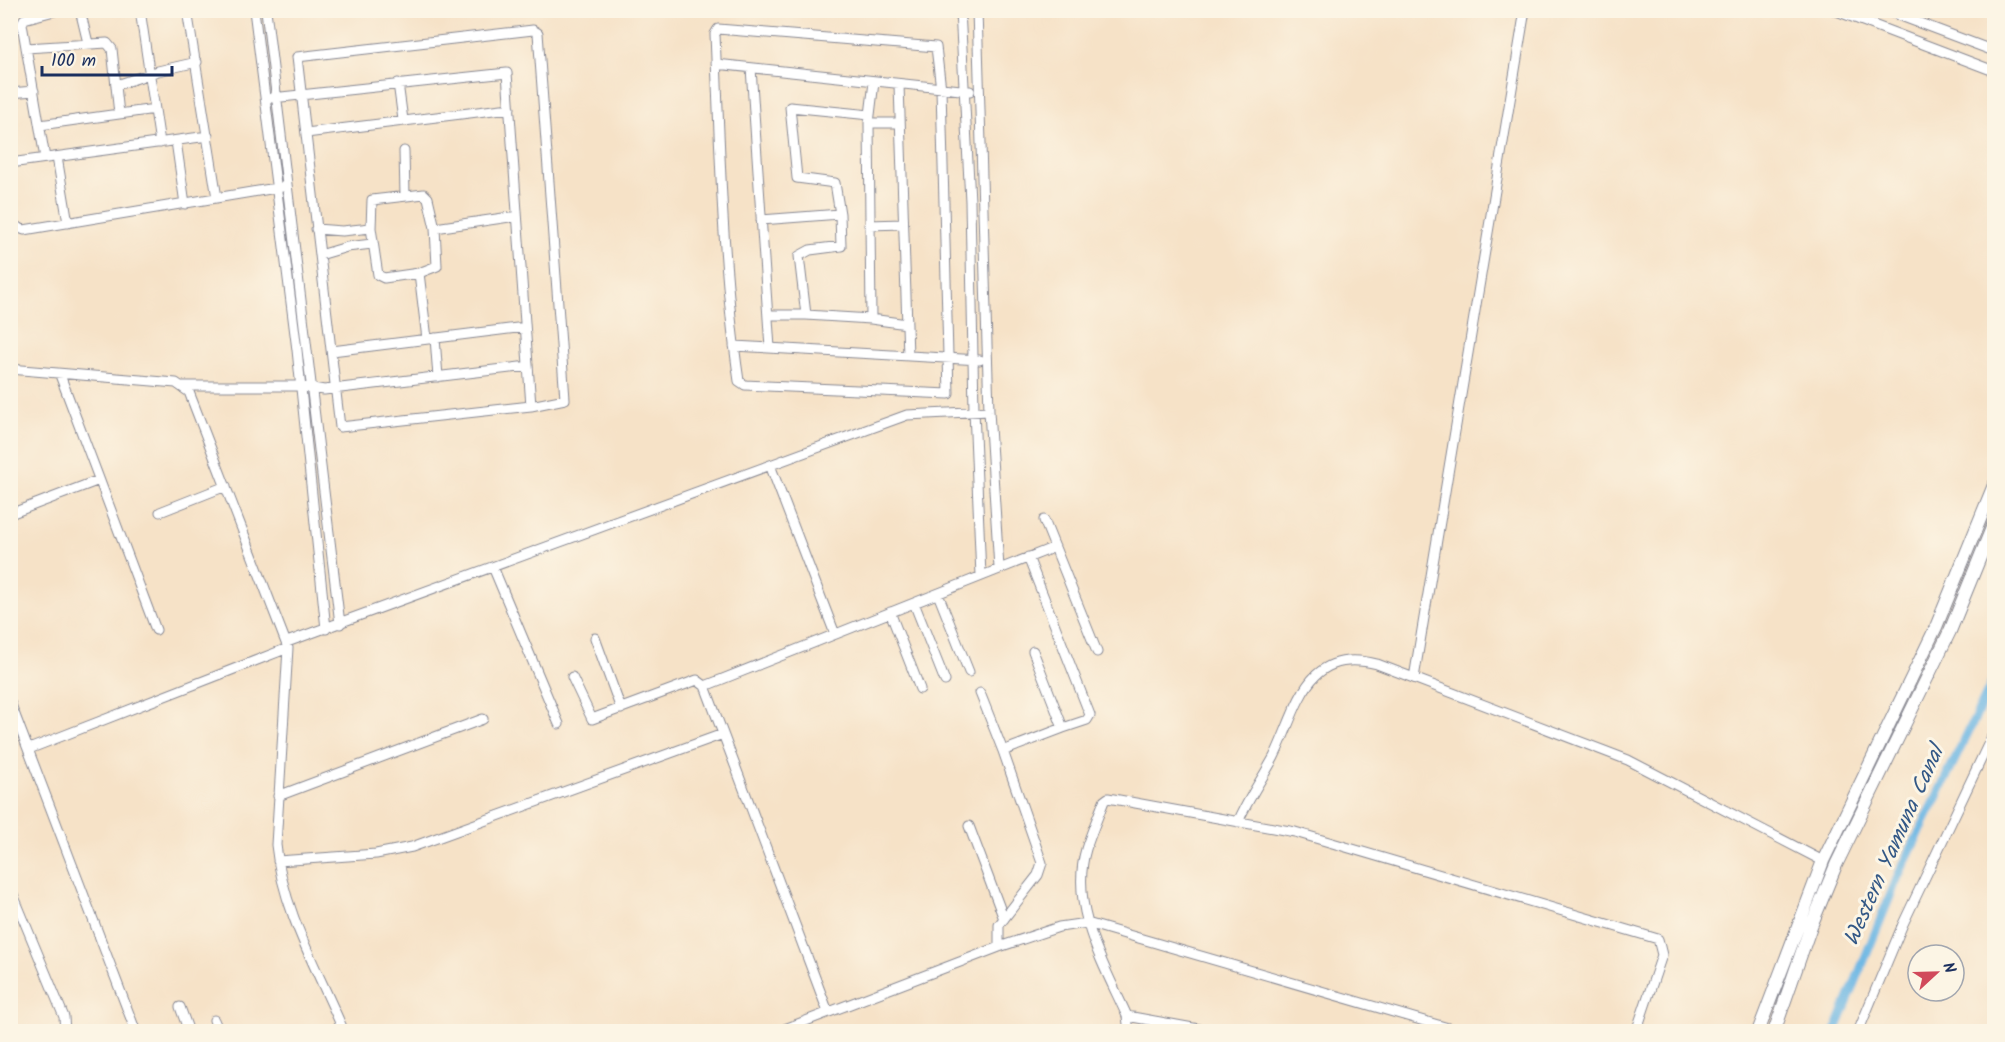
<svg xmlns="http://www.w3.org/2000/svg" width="2005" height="1042" font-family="Kalam,sans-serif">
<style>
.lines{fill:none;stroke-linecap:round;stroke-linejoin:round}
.canal{stroke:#6bb6e4;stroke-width:9}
.minor-casing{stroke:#888892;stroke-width:11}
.tertiary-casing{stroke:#888892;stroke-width:14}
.minor{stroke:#fff;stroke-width:9}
.tertiary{stroke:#fff;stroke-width:12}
.labels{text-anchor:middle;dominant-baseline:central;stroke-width:6;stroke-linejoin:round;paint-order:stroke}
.water-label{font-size:22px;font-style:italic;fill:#335886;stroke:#fcf5e5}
</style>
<rect width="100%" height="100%" fill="#fcf5e5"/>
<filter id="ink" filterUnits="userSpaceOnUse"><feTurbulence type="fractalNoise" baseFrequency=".0167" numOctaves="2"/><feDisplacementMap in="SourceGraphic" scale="12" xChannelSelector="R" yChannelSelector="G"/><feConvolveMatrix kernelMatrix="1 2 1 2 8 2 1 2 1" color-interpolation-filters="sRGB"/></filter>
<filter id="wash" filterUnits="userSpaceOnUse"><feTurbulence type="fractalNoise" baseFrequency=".008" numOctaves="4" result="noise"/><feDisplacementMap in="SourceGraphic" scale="24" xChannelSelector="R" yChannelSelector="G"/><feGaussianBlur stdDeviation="1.35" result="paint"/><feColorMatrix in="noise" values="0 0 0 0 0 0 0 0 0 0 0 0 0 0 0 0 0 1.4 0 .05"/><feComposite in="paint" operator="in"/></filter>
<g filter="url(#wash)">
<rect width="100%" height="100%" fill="#f6e2c7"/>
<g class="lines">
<path class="canal" d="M 1835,1032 L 1899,874 L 1994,679"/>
</g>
</g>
<g filter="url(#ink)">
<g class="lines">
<defs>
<path id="minor" d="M 80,10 L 88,43
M 140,10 L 160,143
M 187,10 L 217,198
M 254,10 L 297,350 L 326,629
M 266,10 L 340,624
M 960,10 L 970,201 L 974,410 L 981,576
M 977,10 L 989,411 L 999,568
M 1834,10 L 1994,71
M 1885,10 L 1994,51
M 718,29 L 936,47 L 941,89 L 949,394 L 745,385 L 739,381 C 722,267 720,149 715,34 Z
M 533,30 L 538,33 L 565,399 L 531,406 L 340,427 L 297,57 Z
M 26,48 L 107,43 L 112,49 L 119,114 L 155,109
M 716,64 L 970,91
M 751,68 L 770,348
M 398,83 L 403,120
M 117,85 L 158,71 L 197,62
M 899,85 L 908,356
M 10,93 L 34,91
M 272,98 L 507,73 L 531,406
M 870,115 L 874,82
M 40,125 L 119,114
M 306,133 L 510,108
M 176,141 L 185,204
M 404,151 L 405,196
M 57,157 L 68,223
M 45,158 L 22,24 L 24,19 L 58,10
M 10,163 L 208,136
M 10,214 L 15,226 L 24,230 L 282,187
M 840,214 L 835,183 L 797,178 L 790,107 L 870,115 L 869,123
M 761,220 L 840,214 L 841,246 L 810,250 L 799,256 L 806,315 L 871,319 L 869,123 L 899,123
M 869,225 L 903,224
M 371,228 L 378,275 L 384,278 L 419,273 L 427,339
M 316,229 L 342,231 L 371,228 L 372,200 L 424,194 L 428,198 L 435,228 L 517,216
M 320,255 L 347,247 L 372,244
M 419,273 L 437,266 L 435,228
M 768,315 L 806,315
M 871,319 L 907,324
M 435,338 L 438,377
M 734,346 L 980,360
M 332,351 L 525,327
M 10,369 L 176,383 L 189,392 L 288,648 L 276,845 C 283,912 318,970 344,1032
M 60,375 L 156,630
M 183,386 L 301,386 L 324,390 L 528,366
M 770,465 L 835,634
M 160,512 L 226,486
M 10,514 L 99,480
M 1044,520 L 1097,652
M 1028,557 L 1090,715 L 1087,720 L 1063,728
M 493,567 L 559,724
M 938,594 L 969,672
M 914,603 L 945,681
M 890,612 L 920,689
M 595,638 L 621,709
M 287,642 L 907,415 L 989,411
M 572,677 L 592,719 L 697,680 L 705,686
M 1414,678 L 1525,10
M 980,693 L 1003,751
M 10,702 L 136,1032
M 29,749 L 288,648
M 278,796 L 483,719
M 1238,822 C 1248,799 1262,779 1274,757 C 1298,709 1305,645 1377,664 L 1628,760 L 1823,861
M 969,826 L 1004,919
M 278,861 L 376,854 L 412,847 L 723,734
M 10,887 L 64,1017 L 65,1032
M 999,947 L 1059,927 L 1087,923 L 1462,1032
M 180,1007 L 189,1032
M 828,1012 L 705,686 L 1055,547
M 1127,1016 L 1215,1032
M 214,1020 L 219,1032
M 777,1032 L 999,947 L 999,925 L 1038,875 L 1042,863 L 1003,751 L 1063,728 L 1033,651
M 1129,1032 L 1127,1016 C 1104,965 1069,907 1086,849 C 1091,833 1098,817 1104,801 L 1108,798 L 1295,832 L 1658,939 L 1662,955 L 1636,1032
M 1858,1032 L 1903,924 L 1994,732"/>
<path id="tertiary" d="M 1758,1032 L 1823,861 L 1936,627 L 1994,485
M 1774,1032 L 1811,926 L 1836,865 L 1950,631 L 1994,523"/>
</defs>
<use href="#minor" class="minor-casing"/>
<use href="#tertiary" class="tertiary-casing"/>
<use href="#minor" class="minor"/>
<use href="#tertiary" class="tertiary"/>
</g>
</g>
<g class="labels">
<g class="water-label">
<text transform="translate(1895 846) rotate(-66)">Western Yamuna Canal</text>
</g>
</g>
<rect width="2005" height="1042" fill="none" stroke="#fcf5e5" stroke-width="36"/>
<g transform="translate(1936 973) rotate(68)"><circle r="28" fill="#fcf5e5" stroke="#a2a6af" stroke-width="1.5"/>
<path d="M0-4.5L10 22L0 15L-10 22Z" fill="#d1495b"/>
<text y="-9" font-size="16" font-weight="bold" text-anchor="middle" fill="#1b2f5e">N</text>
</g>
<path d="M42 66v9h130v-9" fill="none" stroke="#1b2f5e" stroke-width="3"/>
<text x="51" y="66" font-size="18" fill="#1b2f5e" stroke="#fcf5e5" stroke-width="4.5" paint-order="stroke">100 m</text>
</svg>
